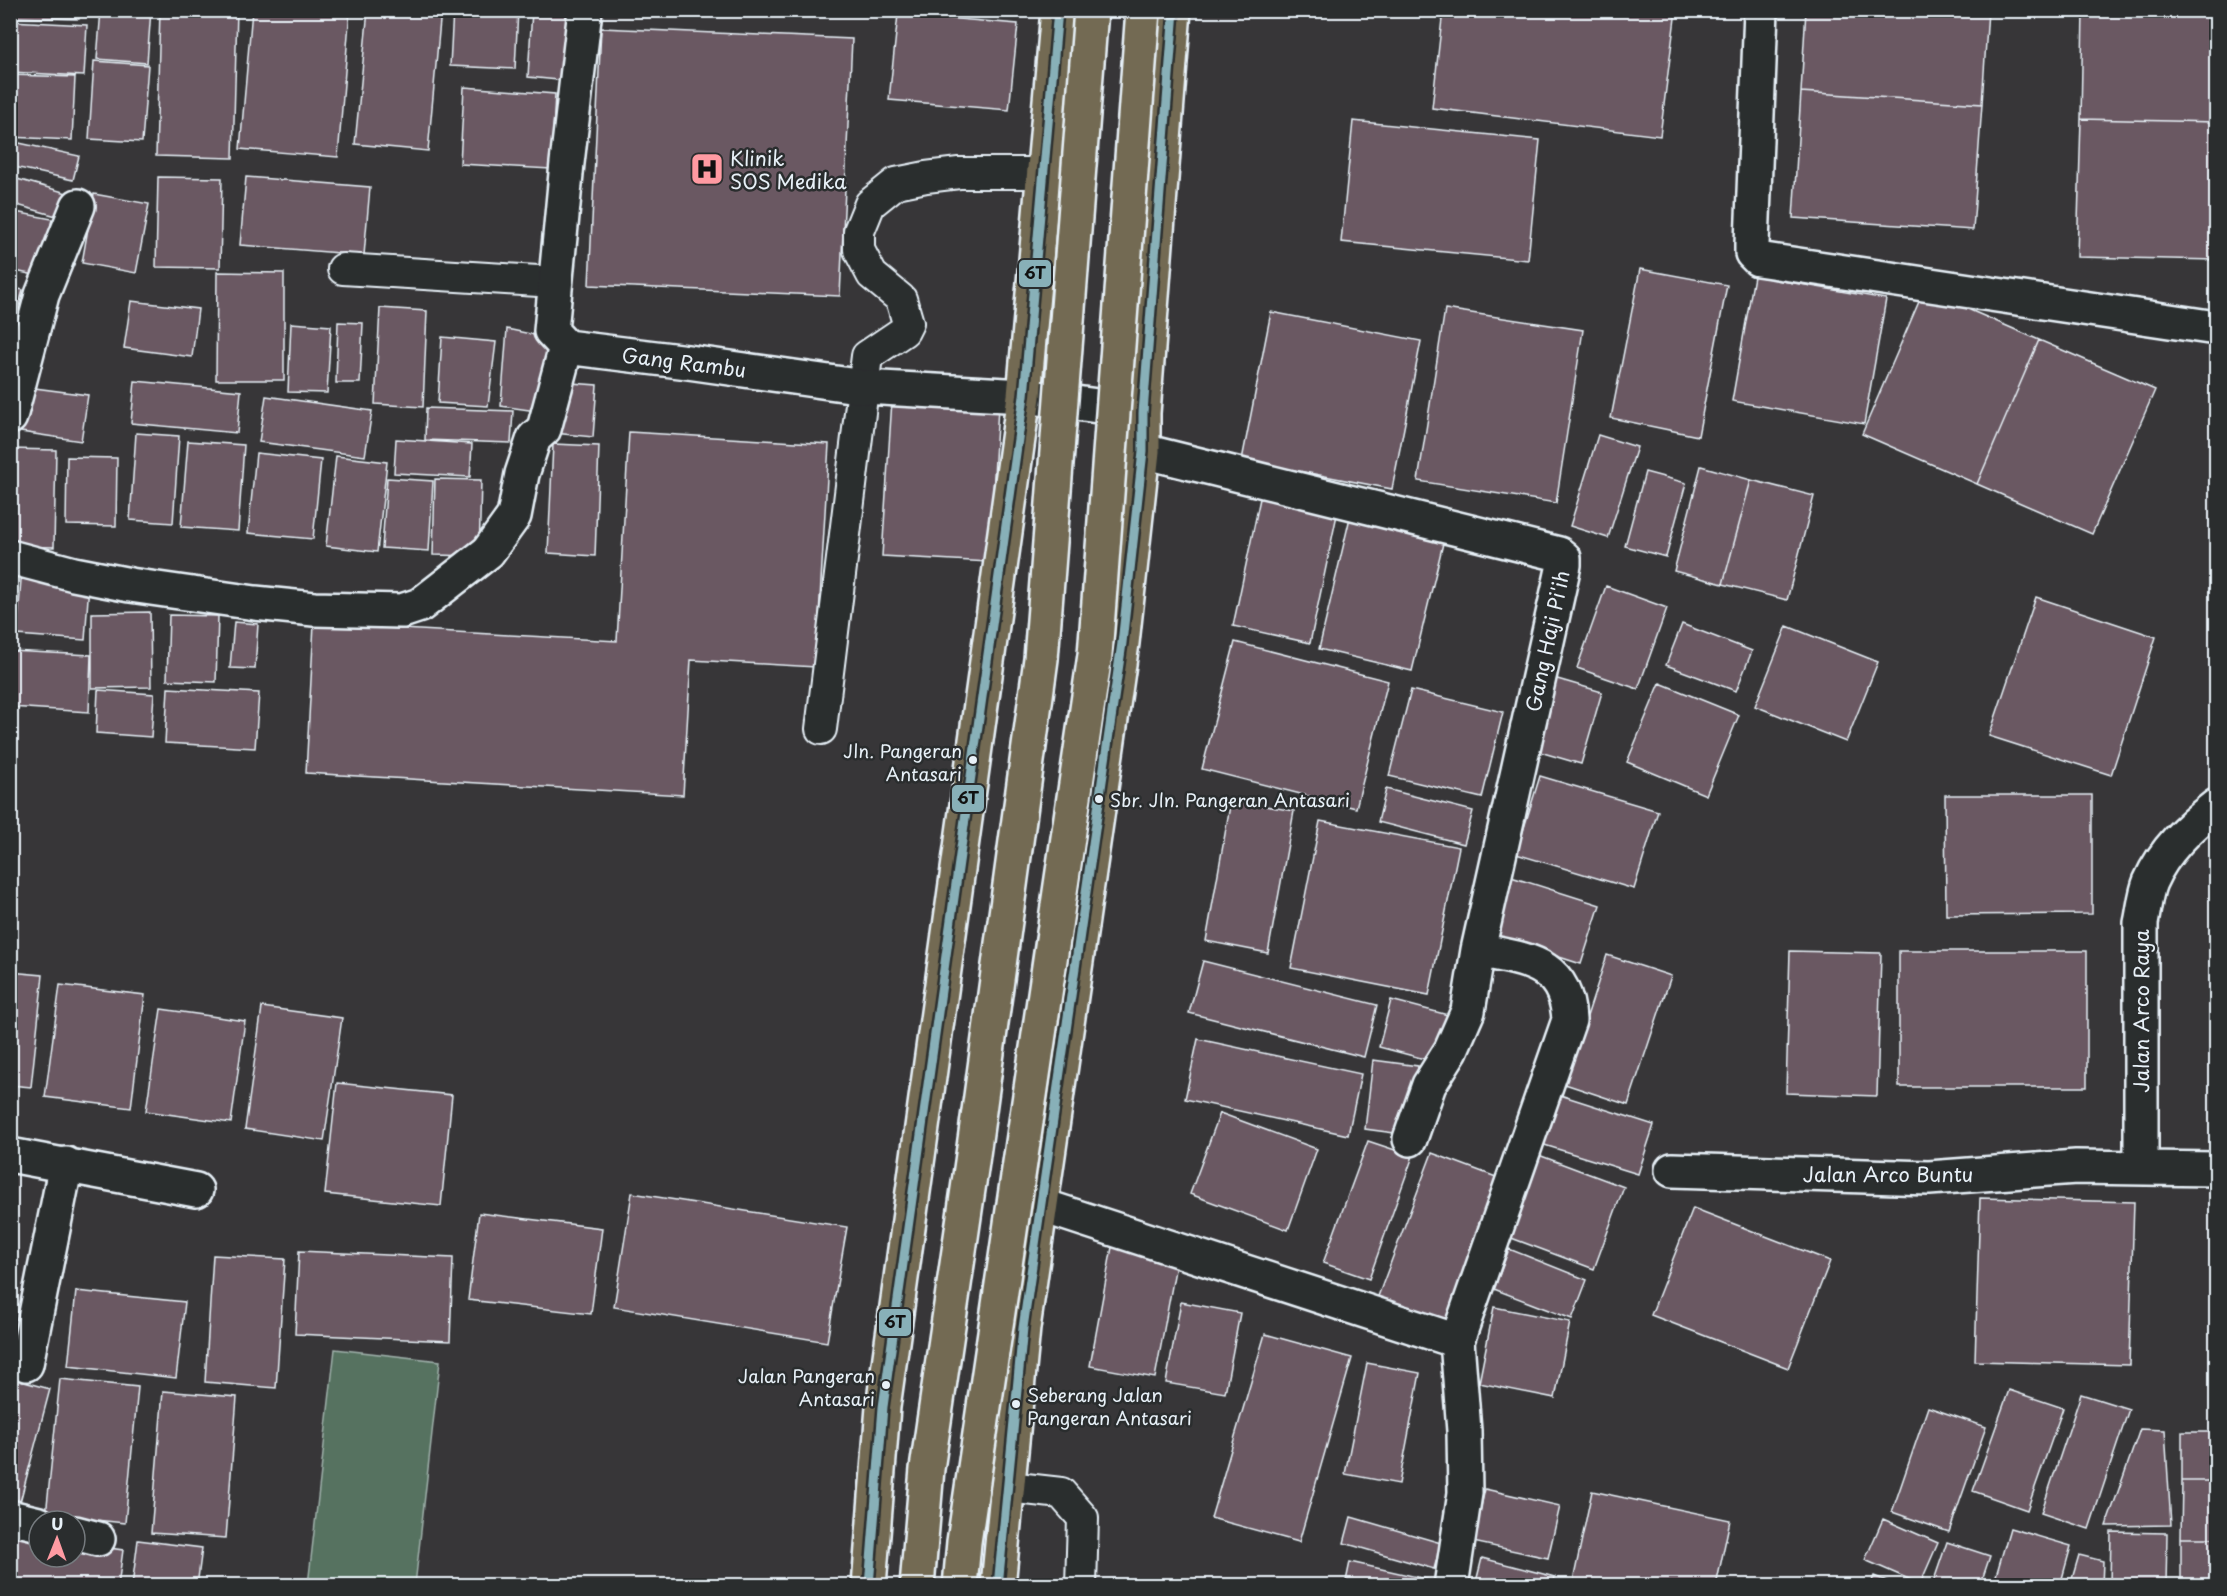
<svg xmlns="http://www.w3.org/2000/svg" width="2227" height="1596" font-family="'Playpen Sans',sans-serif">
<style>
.green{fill:#577260;stroke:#a0b2ac;stroke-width:1.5}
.building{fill:#6a5962;stroke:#e8f1f8;stroke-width:1.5}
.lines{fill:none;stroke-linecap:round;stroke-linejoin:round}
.lane-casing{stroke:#e8f1f8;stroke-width:34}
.street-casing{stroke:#e8f1f8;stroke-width:38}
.primary-casing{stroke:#e8f1f8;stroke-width:38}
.lane{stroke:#2a2d2e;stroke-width:30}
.street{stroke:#2a2d2e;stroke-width:33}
.primary{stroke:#736b52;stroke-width:33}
.primary-bridge-casing{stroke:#e8f1f8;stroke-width:38;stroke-linecap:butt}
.primary-bridge{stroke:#736b52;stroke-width:33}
.bus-1-casing{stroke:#2a2d2e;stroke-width:14}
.bus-1{stroke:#88b0b8;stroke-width:9}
.bus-dot{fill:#e8f1f8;stroke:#2a2d2e;stroke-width:2}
.labels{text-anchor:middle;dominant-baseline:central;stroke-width:5;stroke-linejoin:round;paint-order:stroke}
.bus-label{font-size:18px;fill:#e8f1f8;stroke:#2a2d2e;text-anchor:end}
.poi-label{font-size:20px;fill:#e8f1f8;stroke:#2a2d2e;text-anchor:start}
.street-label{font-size:20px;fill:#e8f1f8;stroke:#2a2d2e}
.line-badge{stroke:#2a2d2e;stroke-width:2}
.pale-badge-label{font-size:16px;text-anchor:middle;font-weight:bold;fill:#111}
</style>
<rect width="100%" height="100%" fill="#373638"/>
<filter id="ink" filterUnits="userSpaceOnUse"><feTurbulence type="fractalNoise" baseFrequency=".0167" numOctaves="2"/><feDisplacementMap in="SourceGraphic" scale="12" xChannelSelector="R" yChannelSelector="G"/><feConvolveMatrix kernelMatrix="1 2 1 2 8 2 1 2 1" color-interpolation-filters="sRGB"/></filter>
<g filter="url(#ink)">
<path class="green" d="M 335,1349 L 440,1361 L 415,1585 L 308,1585 Z"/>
<path class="building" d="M 10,10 L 79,10 L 79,19 L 10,17 Z
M 101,10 L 151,10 L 147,63 L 97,59 Z
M 160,10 L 237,10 L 233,158 L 156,156 Z
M 252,10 L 350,10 L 338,157 L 240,149 Z
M 368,10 L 441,10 L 428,151 L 355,144 Z
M 453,10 L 518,10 L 515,69 L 450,66 Z
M 532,10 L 573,10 L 568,81 L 528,77 Z
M 1443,10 L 1676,10 L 1660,136 L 1432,108 Z
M 1806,10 L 1988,10 L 1982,104 L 1801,92 Z
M 2083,10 L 2216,10 L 2216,122 L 2081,119 Z
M 898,14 L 1018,24 L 1009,110 L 889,100 Z
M 10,21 L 87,25 L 84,76 L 10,72 Z
M 601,28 L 852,39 L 840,296 L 589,285 Z
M 94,61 L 148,65 L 142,142 L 89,139 Z
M 10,75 L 75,77 L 72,140 L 10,137 Z
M 464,87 L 555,94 L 551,169 L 460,164 Z
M 1801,92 L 1982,104 L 1973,230 L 1793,218 Z
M 2081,119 L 2216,122 L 2216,260 L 2077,257 Z
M 1353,121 L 1540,140 L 1528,260 L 1341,242 Z
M 10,141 L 79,156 L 73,180 L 10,166 Z
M 10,177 L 74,195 L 67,219 L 10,203 Z
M 158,177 L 222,178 L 220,268 L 156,267 Z
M 246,177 L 370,187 L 364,255 L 240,245 Z
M 94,194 L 149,204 L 136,273 L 82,263 Z
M 10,211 L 52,219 L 40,276 L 10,270 Z
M 1640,269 L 1727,285 L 1698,436 L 1611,418 Z
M 217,272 L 284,273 L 284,380 L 216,380 Z
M 1754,276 L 1886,299 L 1864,424 L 1732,401 Z
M 10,287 L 23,290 L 12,333 L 10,333 Z
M 1924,290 L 2039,340 L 1977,484 L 1862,434 Z
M 131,301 L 198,309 L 192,357 L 124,348 Z
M 380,308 L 427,311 L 423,407 L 375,404 Z
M 1445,309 L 1583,330 L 1556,503 L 1418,481 Z
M 1271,312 L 1421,341 L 1392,489 L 1242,460 Z
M 338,322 L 363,323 L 360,383 L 336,383 Z
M 291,323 L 331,326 L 327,393 L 288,392 Z
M 507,329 L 554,339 L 543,412 L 501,406 Z
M 442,337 L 496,342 L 488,406 L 438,403 Z
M 2039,340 L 2155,390 L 2092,534 L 1977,484 Z
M 135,381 L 241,391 L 237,433 L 131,423 Z
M 558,382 L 597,385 L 593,437 L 554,433 Z
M 27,387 L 88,395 L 81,441 L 21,432 Z
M 266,396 L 372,411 L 365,456 L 259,442 Z
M 892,400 L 998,407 L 989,562 L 882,556 Z
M 426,408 L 513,411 L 511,443 L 425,440 Z
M 629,432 L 829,444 L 816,667 L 691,660 L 683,795 L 306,773 L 314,624 L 617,641 Z
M 136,433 L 179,436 L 173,523 L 130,520 Z
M 1598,435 L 1637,447 L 1608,538 L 1570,526 Z
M 396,439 L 472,444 L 470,477 L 394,473 Z
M 188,441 L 244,445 L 238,531 L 181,527 Z
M 553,444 L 599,446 L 595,556 L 548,553 Z
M 10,449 L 56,450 L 54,547 L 10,546 Z
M 256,453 L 321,460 L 313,539 L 248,533 Z
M 336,456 L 387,462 L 377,552 L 326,546 Z
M 67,457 L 117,458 L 116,526 L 66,525 Z
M 1701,466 L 1751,480 L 1723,584 L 1674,571 Z
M 1645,472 L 1686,483 L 1666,557 L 1625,546 Z
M 387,478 L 433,481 L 429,551 L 382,548 Z
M 435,479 L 481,480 L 479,556 L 433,555 Z
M 1751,480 L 1814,496 L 1787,600 L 1723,584 Z
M 1262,489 L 1339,505 L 1310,643 L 1233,626 Z
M 1352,509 L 1446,531 L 1412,671 L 1319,649 Z
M 21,579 L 89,584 L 85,640 L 17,635 Z
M 1606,586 L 1667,608 L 1638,689 L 1577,668 Z
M 2036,597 L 2156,637 L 2111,775 L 1989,736 Z
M 150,612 L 151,687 L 92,688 L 92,613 Z
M 169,615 L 218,616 L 216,682 L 167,680 Z
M 234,622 L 258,624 L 255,669 L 230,668 Z
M 1682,624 L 1752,651 L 1736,691 L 1666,665 Z
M 1787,626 L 1878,662 L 1846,742 L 1755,706 Z
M 1235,642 L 1388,681 L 1356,808 L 1202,769 Z
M 10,651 L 91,655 L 89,712 L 10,707 Z
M 1554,678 L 1602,692 L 1581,764 L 1533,750 Z
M 1660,683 L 1739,715 L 1706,795 L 1627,762 Z
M 168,688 L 259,693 L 255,748 L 165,743 Z
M 98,690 L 154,694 L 151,737 L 96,733 Z
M 1411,690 L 1503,712 L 1482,798 L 1389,776 Z
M 1540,776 L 1658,811 L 1634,889 L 1516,854 Z
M 1386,789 L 1473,811 L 1464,844 L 1378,822 Z
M 1945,795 L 2092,795 L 2092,914 L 1946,915 Z
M 1231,800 L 1294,811 L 1268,953 L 1206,941 Z
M 1320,821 L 1459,847 L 1429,995 L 1291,968 Z
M 1508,876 L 1600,905 L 1581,964 L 1488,934 Z
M 1790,951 L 1881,953 L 1877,1096 L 1786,1093 Z
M 1899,951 L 2087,951 L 2087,1087 L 1899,1087 Z
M 1607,955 L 1671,976 L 1628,1105 L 1565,1084 Z
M 1203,961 L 1377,1005 L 1364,1057 L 1189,1013 Z
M 10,972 L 43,975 L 31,1087 L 10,1085 Z
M 60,985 L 145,995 L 131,1108 L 45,1097 Z
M 1391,1000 L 1448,1015 L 1436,1062 L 1379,1047 Z
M 262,1007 L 342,1018 L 324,1141 L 245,1129 Z
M 161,1009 L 245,1021 L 231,1123 L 146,1111 Z
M 1198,1039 L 1361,1074 L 1348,1135 L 1185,1099 Z
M 1373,1060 L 1418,1066 L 1409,1135 L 1365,1129 Z
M 337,1083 L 452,1095 L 441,1206 L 325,1194 Z
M 1554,1093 L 1654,1125 L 1638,1174 L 1538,1143 Z
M 1220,1113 L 1317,1149 L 1288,1230 L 1190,1194 Z
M 1368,1141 L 1413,1156 L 1369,1279 L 1323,1263 Z
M 1432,1153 L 1504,1180 L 1448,1326 L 1377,1299 Z
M 1536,1154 L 1624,1187 L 1594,1269 L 1506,1236 Z
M 632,1193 L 847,1227 L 827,1342 L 614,1307 Z
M 1980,1198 L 2134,1202 L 2129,1365 L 1975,1361 Z
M 1693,1208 L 1830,1261 L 1788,1368 L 1651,1315 Z
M 479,1213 L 602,1228 L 591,1314 L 468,1300 Z
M 1112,1247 L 1177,1259 L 1155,1378 L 1090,1366 Z
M 1509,1249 L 1587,1280 L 1572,1319 L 1494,1289 Z
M 299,1251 L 453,1258 L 450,1341 L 295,1334 Z
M 213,1255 L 285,1259 L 276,1388 L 205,1382 Z
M 76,1291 L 185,1302 L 176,1378 L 68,1366 Z
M 1181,1302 L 1240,1313 L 1225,1393 L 1166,1383 Z
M 1494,1307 L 1570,1322 L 1555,1398 L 1479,1383 Z
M 1265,1334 L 1352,1358 L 1299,1542 L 1211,1518 Z
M 1367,1363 L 1420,1373 L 1399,1484 L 1345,1474 Z
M 13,1379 L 50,1389 L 20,1502 L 10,1499 L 10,1389 Z
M 60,1379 L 138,1387 L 125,1523 L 46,1515 Z
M 2009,1390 L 2063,1408 L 2027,1510 L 1973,1491 Z
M 163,1391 L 237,1397 L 226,1538 L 151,1533 Z
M 2081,1394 L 2129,1409 L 2089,1529 L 2041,1513 Z
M 1928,1407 L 1986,1427 L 1949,1532 L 1892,1512 Z
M 2140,1429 L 2165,1430 L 2171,1525 L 2106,1526 Z
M 2182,1432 L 2216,1432 L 2216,1481 L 2182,1481 Z
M 2182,1481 L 2216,1481 L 2216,1538 L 2181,1538 Z
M 1485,1489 L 1560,1506 L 1548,1558 L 1473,1542 Z
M 1592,1491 L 1730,1520 L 1716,1586 L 1572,1586 Z
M 1351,1517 L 1441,1543 L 1434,1569 L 1344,1543 Z
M 1883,1519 L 1938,1543 L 1920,1584 L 1865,1560 Z
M 2010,1528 L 2071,1546 L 2060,1586 L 1993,1586 Z
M 2111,1532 L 2167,1533 L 2166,1586 L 2110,1586 Z
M 10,1533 L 39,1537 L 39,1557 L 75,1557 L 75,1543 L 123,1550 L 118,1586 L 10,1586 Z
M 2181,1538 L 2216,1538 L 2216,1586 L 2181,1586 Z
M 138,1540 L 202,1548 L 197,1586 L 132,1586 Z
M 1947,1542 L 1990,1556 L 1980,1586 L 1932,1586 Z
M 2079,1555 L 2103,1561 L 2102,1586 L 2070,1586 Z
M 1482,1558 L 1555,1577 L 1553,1586 L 1475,1586 Z
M 1350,1562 L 1444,1583 L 1443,1586 L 1345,1586 Z
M 1874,1576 L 1899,1586 L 1870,1586 Z"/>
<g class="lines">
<defs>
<path id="lane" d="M 343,269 L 555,282
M 821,729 L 867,356 L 904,331 L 908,323 L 901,299 L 872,275 L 859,250 L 859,231 L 870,204 L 896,183 L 926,177 L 959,173 L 1043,173
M 1008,1487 L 1061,1493 L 1083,1518 L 1081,1586"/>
<path id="street" d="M 585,10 L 567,163 L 551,331 L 566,347 L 688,362 L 864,387 L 1024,396 L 1142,412
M 1761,10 L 1752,244 L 1752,253 L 1758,259 L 2216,328
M 10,417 L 42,295 L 78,206
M 1143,451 L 1559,554 L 1564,558 L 1564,565 L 1478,950 L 1468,1011 L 1451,1050 L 1429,1085 L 1410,1139
M 10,557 L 74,574 L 130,585 L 255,603 L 314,609 L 402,611 L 420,605 L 488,552 L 514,516 L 522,474 L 534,438 L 544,429 L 566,347
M 10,1155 L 196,1190
M 2141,1168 L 2141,923 C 2144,910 2145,894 2150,882 C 2164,850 2189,827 2216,806
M 1672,1170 L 1929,1178 L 2076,1167 L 2216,1169
M 1040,1205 L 1457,1341
M 26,1364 L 66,1164
M 10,1517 L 39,1524
M 75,1533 L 98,1539
M 1451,1586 L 1465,1493 L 1464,1431 L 1457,1341 L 1569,1020 C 1566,961 1525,960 1478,950"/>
<path id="primary" d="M 869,1586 L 883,1407 L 1024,396 L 1058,10
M 998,1586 L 1023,1328 L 1122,643 L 1143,451 L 1143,413 L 1174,10"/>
</defs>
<use href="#lane" class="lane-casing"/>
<use href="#street" class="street-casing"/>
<use href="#primary" class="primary-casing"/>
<use href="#lane" class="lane"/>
<use href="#street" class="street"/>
<use href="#primary" class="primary"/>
<defs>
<path id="primary-bridge" d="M 917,1586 L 927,1469 L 972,1162 L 1041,659 L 1091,10
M 960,1586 L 964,1542 L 1095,655 L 1143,10"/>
</defs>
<use href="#primary-bridge" class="primary-bridge-casing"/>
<use href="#primary-bridge" class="primary-bridge"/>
<defs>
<path id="bus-1" d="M 869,1586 L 883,1407 L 1024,396 L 1058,10
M 998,1586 L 1023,1328 L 1122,643 L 1143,451 L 1143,413 L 1174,10"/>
</defs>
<use href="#bus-1" class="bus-1-casing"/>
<use href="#bus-1" class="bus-1"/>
</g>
</g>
<defs>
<symbol id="hospital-square" viewBox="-11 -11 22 22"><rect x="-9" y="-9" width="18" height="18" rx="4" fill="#ff9aa2" stroke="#2a2d2e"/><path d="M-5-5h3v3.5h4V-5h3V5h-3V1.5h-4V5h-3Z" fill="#111"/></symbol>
</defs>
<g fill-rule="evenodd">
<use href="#hospital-square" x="688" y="150" width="38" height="38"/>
</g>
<g class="bus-dot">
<circle cx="973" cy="760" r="5"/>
<circle cx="1099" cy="799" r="5"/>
<circle cx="886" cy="1385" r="5"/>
<circle cx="1016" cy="1404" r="5"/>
</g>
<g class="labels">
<g class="bus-label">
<text x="962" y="750">Jln. Pangeran<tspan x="962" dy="23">Antasari</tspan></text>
<text x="1110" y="799" text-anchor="start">Sbr. Jln. Pangeran Antasari</text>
<text x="875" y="1375">Jalan Pangeran<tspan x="875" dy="23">Antasari</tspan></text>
<text x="1027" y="1394" text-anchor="start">Seberang Jalan<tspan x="1027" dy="23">Pangeran Antasari</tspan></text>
</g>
<g class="poi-label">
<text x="730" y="158">Klinik<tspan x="730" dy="23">SOS Medika</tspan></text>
</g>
<g class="street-label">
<text transform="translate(684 362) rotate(7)">Gang Rambu</text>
<text transform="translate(1547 641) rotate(-78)">Gang Haji Pi'ih</text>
<text transform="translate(2141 1011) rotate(-90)">Jalan Arco Raya</text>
<text x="1888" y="1174">Jalan Arco Buntu</text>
</g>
</g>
<g class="line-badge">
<rect x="1018" y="259" width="34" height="29" rx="6" fill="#88b0b8"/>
<rect x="951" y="784" width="34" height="29" rx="6" fill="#88b0b8"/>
<rect x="878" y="1308" width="34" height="29" rx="6" fill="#88b0b8"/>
</g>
<g class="pale-badge-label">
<text x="1035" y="279">6T</text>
<text x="968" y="804">6T</text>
<text x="895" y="1328">6T</text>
</g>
<rect width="2227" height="1596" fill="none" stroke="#2a2d2e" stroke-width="36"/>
<rect x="18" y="18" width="2191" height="1560" fill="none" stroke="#e8f1f8" stroke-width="2" filter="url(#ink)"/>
<g transform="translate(57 1539) rotate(1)"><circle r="28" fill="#2a2d2e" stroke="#767b7f" stroke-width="1.5"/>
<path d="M0-4.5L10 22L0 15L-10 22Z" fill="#ff9aa2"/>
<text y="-9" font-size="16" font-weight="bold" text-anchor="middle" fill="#e8f1f8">U</text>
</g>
</svg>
